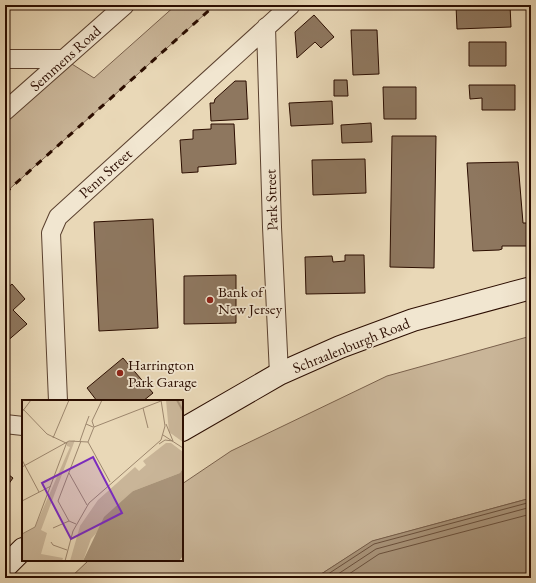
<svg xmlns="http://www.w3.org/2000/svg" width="536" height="583" font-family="'EB Garamond',serif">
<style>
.green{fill:#c9b598;stroke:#7a614c}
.water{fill:#a89379;stroke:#765d49}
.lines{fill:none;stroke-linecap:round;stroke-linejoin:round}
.shore{stroke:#6a503c;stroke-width:1}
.building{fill:#8e775f;stroke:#2b0d00}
.street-casing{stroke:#5a402e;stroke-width:20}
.secondary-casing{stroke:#2b0d00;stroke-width:24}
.street{stroke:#f1e6d0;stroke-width:18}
.secondary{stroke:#f1e6d0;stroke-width:22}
.rail{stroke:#2b0d00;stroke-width:3;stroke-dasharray:7 7;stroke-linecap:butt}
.poi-dot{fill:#8f2418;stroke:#f1e6d0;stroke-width:1.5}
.labels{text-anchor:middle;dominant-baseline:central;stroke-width:3.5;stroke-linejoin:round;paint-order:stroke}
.street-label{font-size:15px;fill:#2b0d00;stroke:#f1e6d0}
.poi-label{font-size:15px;fill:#2b0d00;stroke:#f1e6d0;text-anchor:start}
.inset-river{fill:none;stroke:#a89379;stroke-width:2}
.inset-road{fill:none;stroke:#9d876e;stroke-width:1}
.view{fill:#7b2cbf;fill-opacity:0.15;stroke:#7b2cbf;stroke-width:2}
.inset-edge{fill:none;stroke:#2b0d00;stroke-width:2}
</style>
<rect width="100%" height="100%" fill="#e9d8b7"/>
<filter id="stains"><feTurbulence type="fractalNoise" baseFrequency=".005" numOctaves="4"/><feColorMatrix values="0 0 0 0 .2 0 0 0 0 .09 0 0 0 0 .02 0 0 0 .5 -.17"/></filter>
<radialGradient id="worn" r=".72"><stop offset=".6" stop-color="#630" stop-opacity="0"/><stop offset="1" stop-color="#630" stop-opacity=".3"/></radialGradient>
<path class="green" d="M 176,5 L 215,5 L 5,193 L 5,111 L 64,59 L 94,78 Z
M 531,336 L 531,498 L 373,541 L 315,578 L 70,578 L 89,560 L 182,560 L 182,484 L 231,451 L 387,376 Z"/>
<path class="water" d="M 531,498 L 531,578 L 315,578 L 372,541 Z"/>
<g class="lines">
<path class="shore" d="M 322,578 L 374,544 L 531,502
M 332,578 L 376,549 L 531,507
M 343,578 L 379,554 L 531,514"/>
</g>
<path class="building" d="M 5,5 L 27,5 L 27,7 L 5,8 Z
M 456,5 L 510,5 L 511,27 L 457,29 Z
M 314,15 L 334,37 L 321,48 L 315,42 L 297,58 L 295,32 Z
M 351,30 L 377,30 L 379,74 L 353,75 Z
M 469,42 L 506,42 L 506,66 L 469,66 Z
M 334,80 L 347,80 L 348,96 L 334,96 Z
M 235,81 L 246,81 L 248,119 L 211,121 L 210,103 L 214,103 L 215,99 Z
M 469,85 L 515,85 L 515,110 L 482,110 L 482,98 L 470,99 Z
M 383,87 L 416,87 L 416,119 L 384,119 Z
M 332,101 L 333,124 L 291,126 L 289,103 Z
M 371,123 L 372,142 L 342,143 L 341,125 Z
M 211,124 L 234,124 L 236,164 L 198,167 L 198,172 L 182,173 L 180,140 L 193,139 L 193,130 L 211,129 Z
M 392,136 L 436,136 L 434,268 L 390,267 Z
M 365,159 L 366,193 L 313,195 L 312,160 Z
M 518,162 L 523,223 L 527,223 L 528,246 L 502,246 L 502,249 L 499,250 L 473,251 L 467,163 Z
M 153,219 L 158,328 L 99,331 L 94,222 Z
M 345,255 L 364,255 L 365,293 L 306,294 L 305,257 L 332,256 L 333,262 L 345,261 Z
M 236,275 L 236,323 L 184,324 L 184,276 Z
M 12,284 L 25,299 L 13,310 L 27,324 L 5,343 L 5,290 Z
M 123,358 L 153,393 L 143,401 L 97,401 L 87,388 Z
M 5,472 L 13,478 L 5,489 Z"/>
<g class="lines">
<defs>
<path id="street" d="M 266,27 L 272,227 L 279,374
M 5,59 L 64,59
M 5,111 L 125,5
M 58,401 L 51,233 L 58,217 L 291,5
M 5,424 L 23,426"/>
<path id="secondary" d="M 182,430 L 279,374 L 340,347 L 413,320 L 531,288
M 5,567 L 23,549"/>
</defs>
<use href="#street" class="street-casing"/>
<use href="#secondary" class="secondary-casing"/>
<use href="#street" class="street"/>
<use href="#secondary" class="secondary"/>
<path class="rail" d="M 5,193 L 215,5"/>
</g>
<g class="poi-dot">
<circle cx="210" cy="300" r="4"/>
<circle cx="120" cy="373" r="4"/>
</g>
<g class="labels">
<g class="street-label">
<text transform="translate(65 58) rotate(-42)">Semmens Road</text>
<text transform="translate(105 173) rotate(-42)">Penn Street</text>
<text transform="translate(271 200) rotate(-92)">Park Street</text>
<text transform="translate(351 345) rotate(-22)">Schraalenburgh Road</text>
</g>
<g class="poi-label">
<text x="218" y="291">Bank of<tspan x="218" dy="17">New Jersey</tspan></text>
<text x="128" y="364">Harrington<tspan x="128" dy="17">Park Garage</tspan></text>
</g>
</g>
<g transform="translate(22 400)">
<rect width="161" height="161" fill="#e9d8b7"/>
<path d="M 144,0 L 161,0 L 161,42 L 147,32 ZM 53,40 L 19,130 L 25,133 L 19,154 L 41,158 L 40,161 L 0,161 L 0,134 L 13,127 L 48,47 L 45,46 L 45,42 ZM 144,43 L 149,43 L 161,52 L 161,68 L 158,73 L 111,91 L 69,139 L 61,161 L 48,161 L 58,126 L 76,100 L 113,67 L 117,71 L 124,65 L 121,61 Z" fill="#c9b598"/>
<path d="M 161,68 L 161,156 L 157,161 L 61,161 L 82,117 L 111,91 L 158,73 Z" fill="#a89379"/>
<path class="inset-river" d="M 155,0 L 161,11"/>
<path class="inset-road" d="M 0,8 L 25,34 L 44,43M 121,8 L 126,28M 0,12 L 9,0M 67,16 L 64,24 L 71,27M 144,24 L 151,41M 72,27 L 139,1M 72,27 L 70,21 L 80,0M 141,35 L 161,48M 31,38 L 47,0M 58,41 L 64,24M 66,42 L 88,82M 66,42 L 72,27M 137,44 L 143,40 L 151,41M 0,60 L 17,92M 0,67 L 47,41 L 66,42M 47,73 L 65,105M 0,101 L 29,86M 47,121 L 36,101 L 59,41M 31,128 L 47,121 L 54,124M 0,134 L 13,127 L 45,42M 29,142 L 31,145 L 45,150M 43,161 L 51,131 L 67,103 L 139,40 L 143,26 L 139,0"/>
<path class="view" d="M 71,57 L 100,113 L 49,139 L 20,83 Z"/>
<rect width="161" height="161" class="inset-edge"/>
</g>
<rect width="536" height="583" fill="none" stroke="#e9d8b7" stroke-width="20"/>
<rect x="6" y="6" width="524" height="571" fill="none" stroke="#2b0d00" stroke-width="2"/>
<rect x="10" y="10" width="516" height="563" fill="none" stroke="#2b0d00"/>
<rect width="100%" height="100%" filter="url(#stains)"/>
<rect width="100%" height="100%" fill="url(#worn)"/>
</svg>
